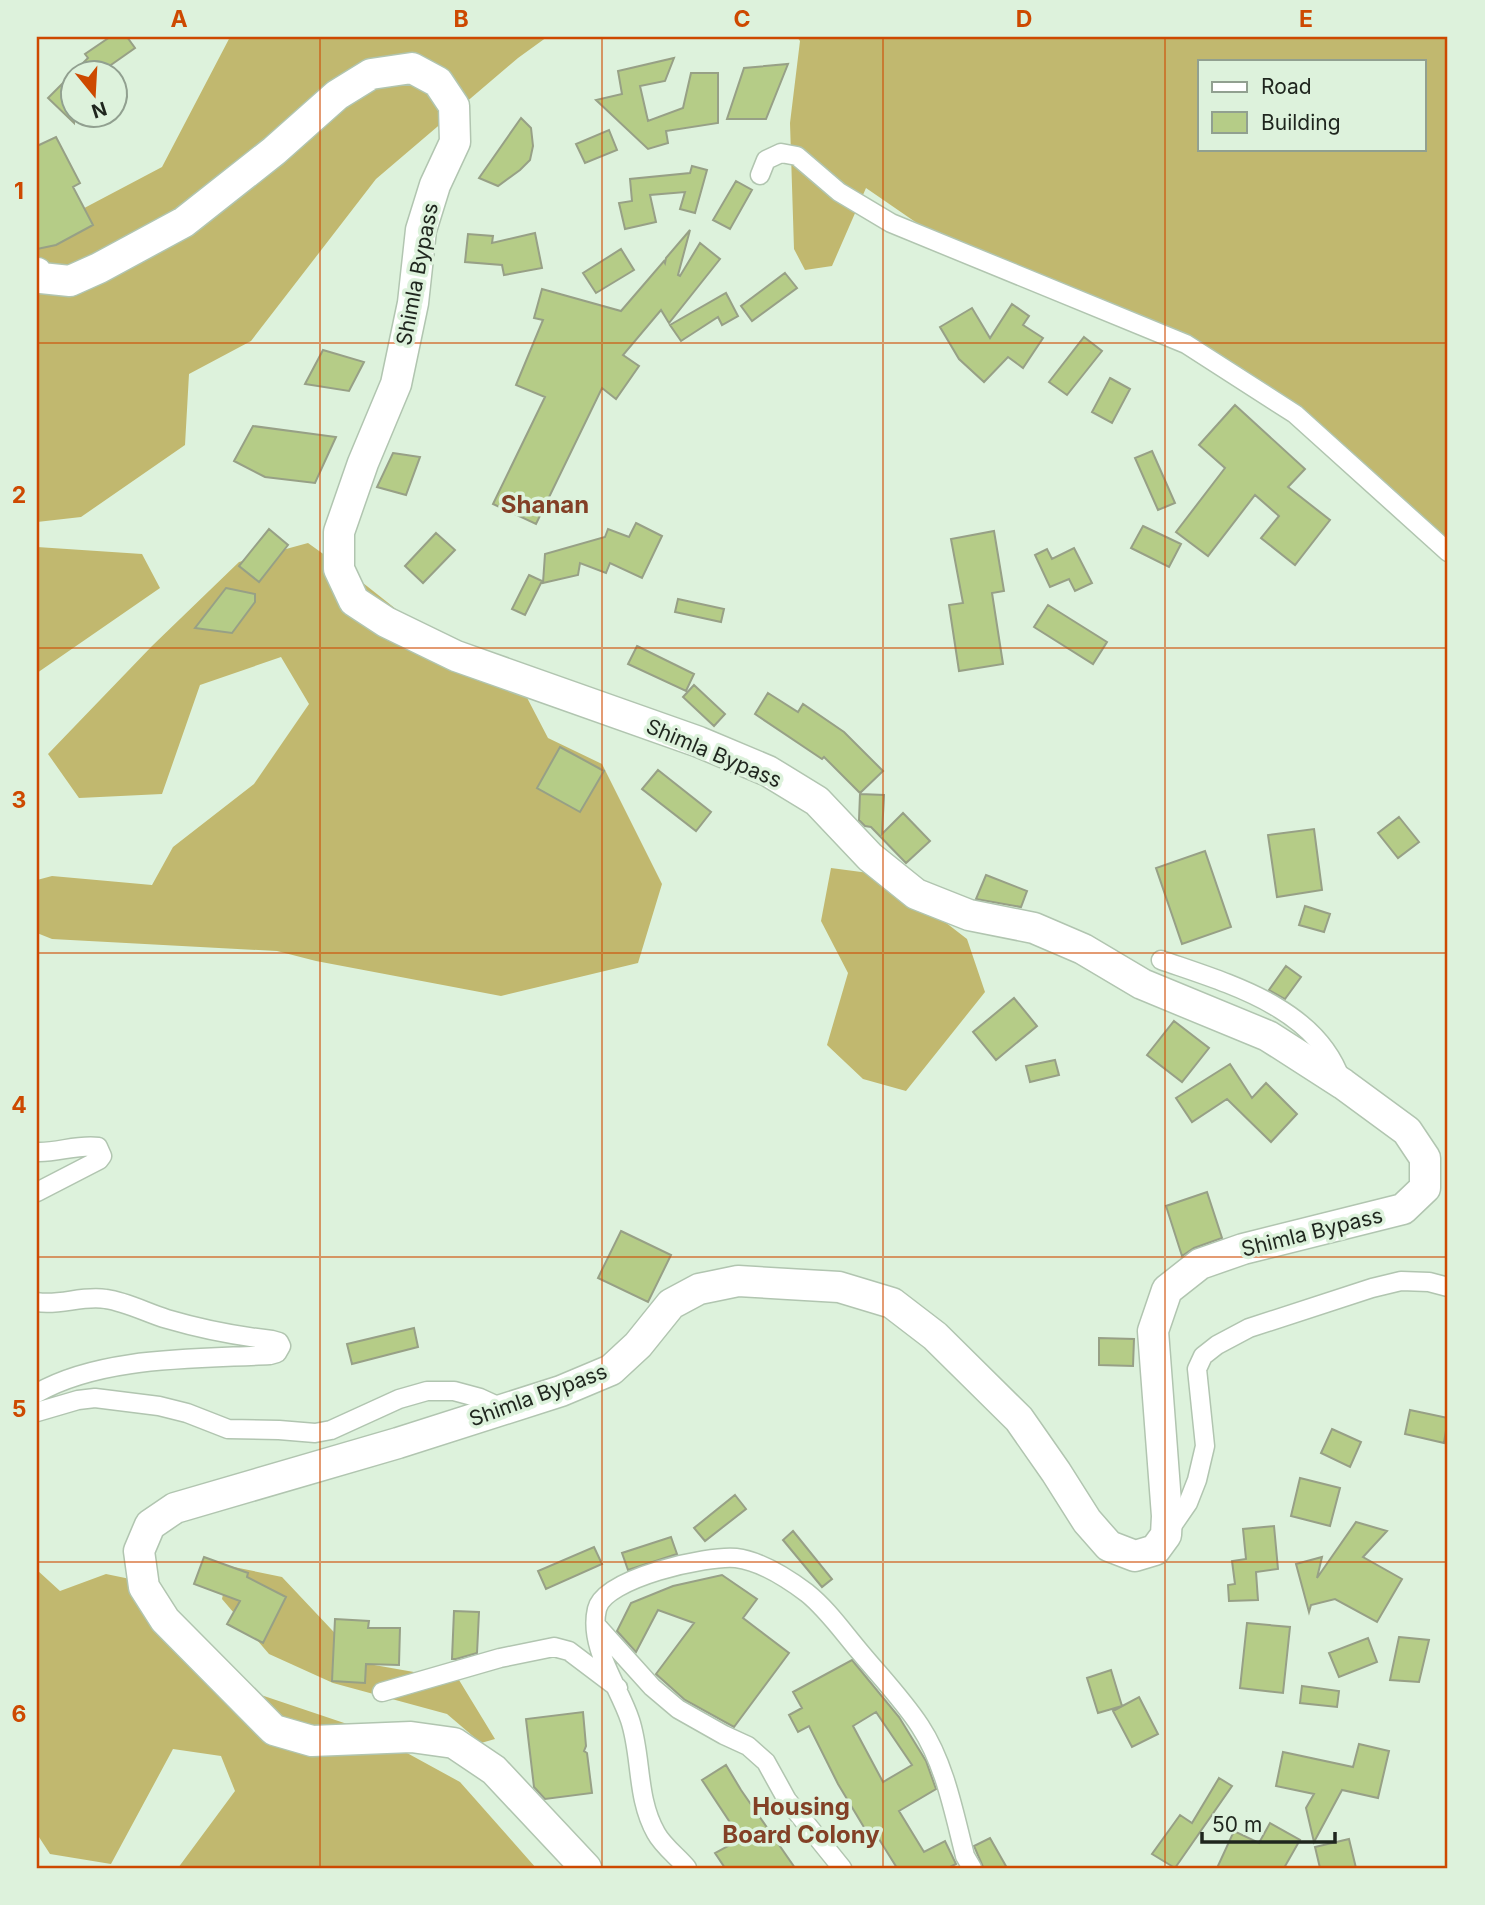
<svg xmlns="http://www.w3.org/2000/svg" width="1485" height="1905" font-family="Inter,sans-serif">
<style>
.forest{fill:#c1b86f;fill-rule:evenodd}
.building{fill:#b5cc87;stroke:#97a086;stroke-width:2;fill-rule:evenodd}
.lines{fill:none;stroke-linecap:round;stroke-linejoin:round}
.minor-casing{stroke:#b1c5b0;stroke-width:21}
.trunk-casing{stroke:#b1c5b0;stroke-width:33}
.minor{stroke:#fff;stroke-width:18}
.trunk{stroke:#fff;stroke-width:30}
.grid{fill:none;stroke:#cd4900;stroke-width:2;stroke-opacity:0.55}
.labels{text-anchor:middle;dominant-baseline:central;stroke-width:7;stroke-linejoin:round;paint-order:stroke}
.street-label{font-size:21px;fill:#1f261e;stroke:#ddf2dc}
.quarter-label{font-size:24px;font-weight:bold;fill:#834026;stroke:#ddf2dc}
.neatline{fill:none;stroke:#cd4900;stroke-width:2.5}
.grid-label{font-size:23px;text-anchor:middle;font-weight:bold;fill:#cd4900}
</style>
<rect width="100%" height="100%" fill="#ddf2dc"/>
<path class="forest" d="M 230,37 L 547,37 L 518,58 L 376,179 L 251,341 L 189,374 L 185,445 L 81,517 L 37,522 L 37,233 L 162,167 Z
M 797,37 L 1448,37 L 1448,553 L 1388,486 L 1217,353 L 927,230 L 866,188 L 832,266 L 805,270 L 794,249 L 790,123 L 800,41 ZM 1200,61 L 1424,61 L 1424,149 L 1200,149 Z
M 308,543 L 358,579 L 440,644 L 523,690 L 548,738 L 602,764 L 662,884 L 638,963 L 501,996 L 316,961 L 277,951 L 52,939 L 37,933 L 37,880 L 52,876 L 152,885 L 173,847 L 254,784 L 309,704 L 281,657 L 200,685 L 162,794 L 79,798 L 48,754 L 152,646 L 239,562 Z
M 37,547 L 142,554 L 160,588 L 37,673 Z
M 831,868 L 884,875 L 967,939 L 985,992 L 906,1091 L 863,1079 L 827,1045 L 848,973 L 821,921 Z
M 229,1566 L 282,1577 L 363,1663 L 459,1680 L 495,1739 L 481,1743 L 447,1714 L 333,1683 L 269,1654 L 222,1599 Z
M 37,1570 L 60,1591 L 106,1574 L 135,1580 L 258,1694 L 365,1730 L 460,1782 L 536,1868 L 178,1868 L 235,1791 L 221,1756 L 173,1749 L 111,1864 L 50,1854 L 37,1834 Z"/>
<path class="building" d="M 110,37 L 127,37 L 135,48 L 98,74 L 74,74 L 74,123 L 48,98 L 88,58 L 85,54 Z
M 674,58 L 665,81 L 640,86 L 648,121 L 683,108 L 691,73 L 718,73 L 718,123 L 666,131 L 668,143 L 648,149 L 596,100 L 622,94 L 618,71 Z
M 788,64 L 766,119 L 727,119 L 744,68 Z
M 521,118 L 531,128 L 533,146 L 530,160 L 520,170 L 498,186 L 479,178 Z
M 609,130 L 617,150 L 585,163 L 576,144 Z
M 56,137 L 80,183 L 73,187 L 93,225 L 56,245 L 37,249 L 37,146 Z
M 692,166 L 707,170 L 695,213 L 680,209 L 685,192 L 650,195 L 656,222 L 625,229 L 619,203 L 632,201 L 630,179 L 690,173 Z
M 736,181 L 752,190 L 730,229 L 713,220 Z
M 690,230 L 678,275 L 680,276 L 700,243 L 720,259 L 669,323 L 661,310 L 623,355 L 639,366 L 616,399 L 602,388 L 536,524 L 493,504 L 545,397 L 516,385 L 543,320 L 534,318 L 542,289 L 621,311 L 664,261 L 665,263 L 666,258 Z
M 535,233 L 542,268 L 504,275 L 502,265 L 465,262 L 468,234 L 493,236 L 492,243 Z
M 621,249 L 634,270 L 596,293 L 583,273 Z
M 785,273 L 797,288 L 752,321 L 741,306 Z
M 726,293 L 738,316 L 722,325 L 718,317 L 681,341 L 670,325 Z
M 1012,304 L 1029,316 L 1023,325 L 1043,338 L 1023,368 L 1008,357 L 984,382 L 959,359 L 940,327 L 972,308 L 990,338 Z
M 1084,337 L 1102,351 L 1067,395 L 1049,382 Z
M 323,350 L 364,362 L 349,391 L 305,384 Z
M 1110,378 L 1130,389 L 1112,423 L 1092,412 Z
M 1235,405 L 1305,469 L 1288,487 L 1330,520 L 1295,565 L 1261,538 L 1279,516 L 1255,495 L 1208,556 L 1176,532 L 1225,468 L 1199,445 Z
M 253,426 L 336,437 L 315,483 L 265,477 L 234,461 Z
M 1152,451 L 1175,503 L 1158,510 L 1135,458 Z
M 393,453 L 420,457 L 406,495 L 377,487 Z
M 636,523 L 662,536 L 642,578 L 610,563 L 606,573 L 580,563 L 578,575 L 543,583 L 545,554 L 605,537 L 608,529 L 629,537 Z
M 1143,526 L 1181,544 L 1169,567 L 1131,548 Z
M 269,529 L 288,545 L 259,582 L 239,566 Z
M 994,531 L 1004,591 L 992,593 L 1003,664 L 959,671 L 949,605 L 963,603 L 951,539 Z
M 436,533 L 455,550 L 423,583 L 405,566 Z
M 1074,548 L 1092,583 L 1075,591 L 1069,579 L 1050,587 L 1035,555 L 1047,549 L 1052,559 Z
M 529,575 L 542,581 L 525,615 L 512,609 Z
M 226,588 L 255,594 L 255,602 L 232,633 L 195,628 Z
M 678,599 L 724,609 L 721,622 L 675,612 Z
M 1048,605 L 1107,642 L 1093,664 L 1034,627 Z
M 637,646 L 694,674 L 686,691 L 628,664 Z
M 694,685 L 725,714 L 714,726 L 683,697 Z
M 768,693 L 798,712 L 803,704 L 844,732 L 883,771 L 860,793 L 824,757 L 822,759 L 755,714 Z
M 560,747 L 604,771 L 580,812 L 537,788 Z
M 658,770 L 711,812 L 696,831 L 642,789 Z
M 860,794 L 884,795 L 882,834 L 903,813 L 930,841 L 906,863 L 871,827 L 865,826 L 859,820 Z
M 1399,817 L 1419,842 L 1398,858 L 1378,833 Z
M 1314,829 L 1322,890 L 1277,897 L 1268,835 Z
M 1205,851 L 1231,927 L 1182,944 L 1156,868 Z
M 986,875 L 1027,891 L 1021,907 L 976,899 Z
M 1305,906 L 1330,914 L 1324,932 L 1299,925 Z
M 1286,966 L 1301,977 L 1285,999 L 1269,990 Z
M 1014,998 L 1037,1026 L 996,1060 L 973,1032 Z
M 1174,1021 L 1209,1048 L 1182,1082 L 1147,1055 Z
M 1055,1060 L 1059,1075 L 1030,1082 L 1026,1066 Z
M 1230,1064 L 1252,1098 L 1266,1083 L 1297,1114 L 1271,1142 L 1227,1099 L 1192,1122 L 1176,1098 Z
M 1207,1192 L 1222,1238 L 1194,1248 L 1182,1256 L 1166,1206 Z
M 621,1231 L 671,1255 L 648,1302 L 598,1278 Z
M 414,1328 L 418,1347 L 352,1364 L 347,1344 Z
M 1099,1338 L 1134,1339 L 1133,1366 L 1099,1365 Z
M 1410,1410 L 1448,1418 L 1444,1443 L 1405,1434 Z
M 1332,1429 L 1361,1442 L 1350,1467 L 1321,1453 Z
M 1300,1478 L 1340,1488 L 1330,1526 L 1291,1516 Z
M 735,1495 L 746,1509 L 705,1541 L 694,1528 Z
M 1356,1522 L 1387,1531 L 1363,1557 L 1402,1579 L 1377,1622 L 1335,1599 L 1311,1605 L 1309,1612 L 1296,1564 L 1322,1557 L 1317,1578 Z
M 1274,1526 L 1278,1569 L 1256,1572 L 1258,1600 L 1229,1601 L 1228,1585 L 1235,1584 L 1232,1561 L 1246,1559 L 1243,1529 Z
M 793,1531 L 832,1579 L 822,1587 L 783,1540 Z
M 671,1537 L 677,1554 L 628,1570 L 622,1553 Z
M 594,1547 L 602,1564 L 546,1589 L 538,1571 Z
M 204,1557 L 248,1573 L 247,1577 L 286,1597 L 263,1643 L 227,1624 L 240,1601 L 194,1584 Z
M 722,1575 L 757,1599 L 743,1618 L 789,1653 L 734,1727 L 685,1700 L 656,1674 L 694,1623 L 658,1610 L 636,1652 L 617,1631 L 631,1603 L 673,1586 Z
M 454,1611 L 479,1612 L 477,1653 L 456,1659 L 452,1659 Z
M 335,1619 L 369,1621 L 368,1628 L 400,1628 L 399,1665 L 366,1664 L 365,1683 L 332,1681 Z
M 1247,1623 L 1290,1627 L 1283,1693 L 1240,1688 Z
M 1399,1637 L 1429,1640 L 1419,1682 L 1390,1680 Z
M 1368,1638 L 1377,1662 L 1339,1677 L 1329,1653 Z
M 852,1660 L 899,1717 L 926,1761 L 936,1789 L 899,1811 L 924,1852 L 945,1841 L 956,1864 L 948,1868 L 897,1868 L 874,1831 L 868,1834 L 838,1784 L 809,1726 L 798,1732 L 789,1715 L 802,1708 L 793,1692 ZM 876,1712 L 912,1765 L 883,1782 L 853,1726 Z
M 1111,1670 L 1122,1706 L 1098,1713 L 1087,1678 Z
M 1302,1686 L 1339,1691 L 1337,1707 L 1300,1703 Z
M 1139,1697 L 1158,1734 L 1132,1747 L 1113,1711 Z
M 583,1712 L 586,1746 L 584,1751 L 587,1753 L 592,1793 L 545,1799 L 534,1787 L 526,1719 Z
M 1359,1744 L 1389,1751 L 1378,1798 L 1342,1790 L 1314,1842 L 1306,1808 L 1314,1794 L 1276,1786 L 1283,1752 L 1353,1767 Z
M 726,1765 L 741,1790 L 795,1868 L 725,1868 L 715,1853 L 741,1839 L 702,1780 Z
M 1219,1778 L 1232,1786 L 1175,1868 L 1152,1854 L 1180,1815 L 1192,1823 Z
M 1270,1823 L 1300,1840 L 1284,1868 L 1217,1868 L 1234,1831 L 1259,1843 Z
M 990,1838 L 1007,1868 L 983,1867 L 974,1846 Z
M 1349,1839 L 1356,1868 L 1320,1868 L 1315,1847 Z"/>
<g class="lines">
<defs>
<path id="minor" d="M 760,175 L 766,160 L 781,153 L 797,156 L 839,192 L 891,223 L 1186,344 L 1295,414 L 1448,552
M 1161,960 C 1227,983 1316,1007 1341,1080
M 37,1152 C 57,1153 78,1144 98,1147 L 102,1156 L 99,1160 L 37,1192
M 37,1302 C 60,1306 82,1295 106,1299 C 127,1302 147,1313 167,1319 C 201,1329 237,1336 272,1340 L 279,1342 L 281,1346 L 277,1353 L 270,1355 C 196,1359 102,1356 37,1393
M 37,1412 L 78,1400 L 95,1398 L 159,1406 L 187,1413 L 228,1429 L 279,1430 L 315,1433 L 331,1430 L 399,1399 L 427,1391 L 454,1391 L 480,1398 L 504,1409
M 1168,1532 L 1188,1503 L 1197,1480 L 1205,1446 L 1197,1369 L 1203,1356 L 1217,1345 L 1249,1328 L 1372,1288 L 1401,1281 L 1429,1282 L 1448,1287
M 597,1626 L 652,1687 L 678,1709 L 724,1735 L 748,1746 L 766,1762 L 787,1800 L 842,1868
M 382,1692 L 500,1658 L 554,1647 L 569,1651 L 618,1688
M 687,1868 C 678,1857 663,1846 656,1833 C 636,1798 642,1756 630,1720 C 619,1686 588,1647 597,1609 C 604,1578 708,1555 736,1558 C 761,1561 787,1578 807,1593 C 827,1609 843,1632 860,1652 C 880,1676 903,1700 920,1726 C 945,1764 954,1813 965,1856 L 972,1868"/>
<path id="trunk" d="M 37,273 L 41,278 L 70,281 L 99,268 L 184,222 L 274,151 L 337,95 L 371,74 L 412,68 L 438,82 L 454,106 L 455,142 L 435,185 L 421,230 L 413,303 L 396,384 L 363,463 L 339,532 L 339,569 L 354,601 L 386,622 L 456,656 L 699,742 L 768,771 L 817,801 L 870,857 L 916,894 L 969,915 L 1034,928 L 1083,949 L 1142,984 L 1268,1036 L 1343,1084 L 1407,1131 L 1425,1158 L 1425,1188 L 1403,1209 L 1243,1249 L 1200,1264 L 1167,1290 L 1153,1331 L 1167,1516 L 1166,1535 L 1155,1550 L 1135,1556 L 1109,1546 L 1087,1521 L 1056,1472 L 1019,1419 L 935,1336 L 892,1303 L 839,1287 L 738,1281 L 699,1289 L 671,1304 L 638,1345 L 611,1370 L 561,1391 L 398,1443 L 175,1508 L 150,1525 L 139,1551 L 144,1587 L 165,1620 L 274,1730 L 312,1741 L 411,1737 L 454,1743 L 494,1770 L 586,1868"/>
</defs>
<use href="#minor" class="minor-casing"/>
<use href="#trunk" class="trunk-casing"/>
<use href="#minor" class="minor"/>
<use href="#trunk" class="trunk"/>
</g>
<path class="grid" d="M 320,37 L 320,1868M 602,37 L 602,1868M 883,37 L 883,1868M 1165,37 L 1165,1868M 37,343 L 1448,343M 37,648 L 1448,648M 37,953 L 1448,953M 37,1257 L 1448,1257M 37,1562 L 1448,1562"/>
<g class="labels">
<g class="street-label">
<text transform="translate(417 274) rotate(-79)">Shimla Bypass</text>
<text transform="translate(714 753) rotate(23)">Shimla Bypass</text>
<text transform="translate(1312 1232) rotate(-14)">Shimla Bypass</text>
<text transform="translate(538 1395) rotate(-20)">Shimla Bypass</text>
</g>
<g class="quarter-label">
<text x="545" y="504">Shanan</text>
<text x="801" y="1806">Housing<tspan x="801" dy="28">Board Colony</tspan></text>
</g>
</g>
<rect width="1485" height="1905" fill="none" stroke="#ddf2dc" stroke-width="77"/>
<rect x="1198" y="60" width="228" height="91" fill="#ddf2dc" stroke="#91a090" stroke-width="2"/>
<rect x="1212" y="82" width="35" height="10" fill="#ffffff" stroke="#91a090" stroke-width="2"/>
<text x="1261" y="94" font-size="21" fill="#1f261e">Road</text>
<rect x="1212" y="112" width="35" height="21" fill="#b5cc87" stroke="#91a090" stroke-width="2"/>
<text x="1261" y="130" font-size="21" fill="#1f261e">Building</text>
<g transform="translate(94 94) rotate(162)"><circle r="33" fill="#ddf2dc" stroke="#91a090" stroke-width="2"/>
<path d="M0-5L12 26L0 18L-12 26Z" fill="#cd4900"/>
<text y="-10" font-size="19" font-weight="bold" text-anchor="middle" fill="#1f261e">N</text>
</g>
<path d="M1202 1832v10h133v-10" fill="none" stroke="#1f261e" stroke-width="3.5"/>
<text x="1212" y="1832" font-size="21" fill="#1f261e" stroke="#ddf2dc" stroke-width="5" paint-order="stroke">50 m</text>
<rect x="38" y="38" width="1408" height="1829" class="neatline"/>
<g class="grid-label">
<text x="179" y="27">A</text>
<text x="461" y="27">B</text>
<text x="742" y="27">C</text>
<text x="1024" y="27">D</text>
<text x="1306" y="27">E</text>
<text x="19" y="199">1</text>
<text x="19" y="503">2</text>
<text x="19" y="808">3</text>
<text x="19" y="1113">4</text>
<text x="19" y="1417">5</text>
<text x="19" y="1722">6</text>
</g>
</svg>
